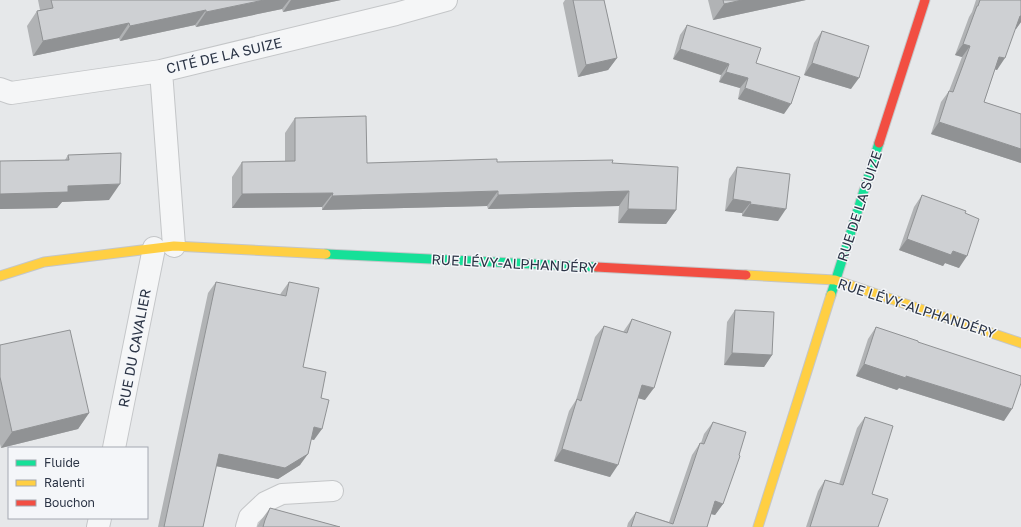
<svg xmlns="http://www.w3.org/2000/svg" width="1021" height="527" font-family="'Golos Text',sans-serif">
<style>
.lines{fill:none;stroke-linecap:round;stroke-linejoin:round}
.lane-casing{stroke:#c4c6c8;stroke-width:22}
.street-casing{stroke:#c4c6c8;stroke-width:24}
.fast-casing{stroke:#c4c6c8;stroke-width:11}
.slow-casing{stroke:#c4c6c8;stroke-width:11}
.jam-casing{stroke:#c4c6c8;stroke-width:11}
.lane{stroke:#f5f6f7;stroke-width:20}
.street{stroke:#f5f6f7;stroke-width:22}
.fast{stroke:#16e098;stroke-width:9}
.slow{stroke:#ffcf43;stroke-width:9}
.jam{stroke:#f24e42;stroke-width:9}
.wall{fill:#b1b3b5}
.shaded-wall{fill:#909294}
.building{fill:#ced0d3;stroke:#909294}
.labels{text-anchor:middle;dominant-baseline:central;stroke-width:3;stroke-linejoin:round;paint-order:stroke}
.street-label{font-size:14px;fill:#2b3445;stroke:#f4f6f9}
</style>
<rect width="100%" height="100%" fill="#e6e8ea"/>
<g class="lines">
<defs>
<path id="lane" d="M 246,527 L 249,517 L 265,502 L 282,494 L 333,491"/>
<path id="street" d="M 161,71 L 174,246
M 0,89 L 11,93 L 161,71 L 396,14 L 446,0
M 114,448 L 154,248
M 98,527 L 100,518"/>
<path id="fast" d="M 326,254 L 596,267
M 831,295 L 879,143"/>
<path id="slow" d="M 746,275 L 835,280 L 1021,343
M 0,276 L 44,262 L 174,246 L 326,254
M 758,527 L 831,295"/>
<path id="jam" d="M 879,143 L 925,0
M 596,267 L 746,275"/>
</defs>
<use href="#lane" class="lane-casing"/>
<use href="#street" class="street-casing"/>
<use href="#fast" class="fast-casing"/>
<use href="#slow" class="slow-casing"/>
<use href="#jam" class="jam-casing"/>
<use href="#lane" class="lane"/>
<use href="#street" class="street"/>
<use href="#fast" class="fast"/>
<use href="#slow" class="slow"/>
<use href="#jam" class="jam"/>
</g>
<path class="wall" d="M 38,0 L 341,0 L 283,12 L 282,9 L 196,27 L 195,25 L 120,41 L 119,38 L 33,56 L 27,26 L 37,11 L 40,10 Z
M 565,0 L 604,0 L 617,58 L 608,70 L 578,77 L 563,3 Z
M 708,0 L 806,0 L 713,20 Z
M 976,0 L 1021,0 L 1021,22 L 1016,29 L 1015,28 L 997,70 L 995,69 L 984,102 L 1021,114 L 1021,163 L 931,134 L 941,102 L 949,91 L 962,57 L 955,55 L 969,17 L 972,12 Z
M 687,25 L 756,63 L 784,114 L 738,99 L 740,88 L 719,82 L 721,75 L 673,59 L 680,35 Z
M 822,31 L 851,89 L 804,75 L 814,43 Z
M 295,118 L 367,163 L 612,163 L 676,210 L 666,224 L 618,223 L 619,206 L 488,209 L 487,206 L 322,210 L 322,207 L 232,208 L 232,177 L 242,162 L 285,161 L 285,133 Z
M 68,155 L 109,200 L 62,202 L 57,208 L 0,209 L 0,161 L 65,160 Z
M 737,167 L 778,221 L 742,216 L 742,213 L 725,211 L 729,179 Z
M 922,195 L 965,213 L 959,268 L 945,263 L 943,266 L 899,250 L 914,207 Z
M 216,282 L 280,295 L 281,293 L 289,282 L 303,367 L 321,398 L 314,440 L 311,439 L 300,465 L 278,479 L 216,466 L 203,527 L 158,527 L 208,293 Z
M 735,310 L 772,355 L 764,367 L 724,365 L 727,322 Z
M 632,319 L 645,400 L 638,398 L 610,477 L 554,461 L 569,411 L 576,400 L 595,337 L 604,326 L 623,332 Z
M 876,327 L 918,342 L 1004,421 L 899,388 L 897,390 L 856,376 L 868,339 Z
M 0,345 L 89,413 L 78,429 L 1,448 L 0,444 Z
M 865,417 L 872,494 L 878,527 L 806,527 L 818,491 L 825,480 L 839,484 L 857,428 Z
M 713,422 L 723,504 L 715,515 L 711,514 L 707,527 L 627,527 L 628,523 L 636,512 L 669,522 L 692,455 L 700,443 L 701,443 L 704,434 Z
M 270,508 L 340,527 L 257,527 L 259,523 Z"/>
<path class="shaded-wall" d="M 264,0 L 289,0 L 282,9 L 196,27 L 206,12 Z
M 291,0 L 341,0 L 283,12 Z
M 742,0 L 806,0 L 713,20 L 724,4 Z
M 206,10 L 195,25 L 120,41 L 130,26 Z
M 1020,16 L 1021,16 L 1021,22 L 1016,29 L 1012,27 Z
M 129,23 L 119,38 L 33,56 L 43,41 Z
M 963,44 L 970,46 L 962,57 L 955,55 Z
M 680,49 L 729,64 L 721,75 L 673,59 Z
M 999,57 L 1005,58 L 997,70 L 991,68 Z
M 617,58 L 608,70 L 578,77 L 586,65 Z
M 812,63 L 859,78 L 851,89 L 804,75 Z
M 726,72 L 748,78 L 740,88 L 719,82 Z
M 745,88 L 791,104 L 784,114 L 738,99 Z
M 939,122 L 1021,149 L 1021,163 L 931,134 Z
M 120,184 L 109,200 L 62,202 L 57,208 L 0,209 L 0,194 L 68,186 Z
M 498,191 L 487,206 L 322,210 L 332,196 Z
M 629,191 L 619,206 L 488,209 L 498,195 Z
M 333,193 L 322,207 L 232,208 L 242,194 Z
M 733,199 L 751,202 L 742,213 L 725,211 Z
M 750,204 L 786,209 L 778,221 L 742,216 Z
M 628,209 L 676,210 L 666,224 L 618,223 Z
M 907,239 L 953,251 L 967,256 L 959,268 L 945,263 L 943,266 L 899,250 Z
M 732,353 L 772,355 L 764,367 L 724,365 Z
M 864,364 L 906,376 L 1012,409 L 1004,421 L 899,388 L 897,390 L 856,376 Z
M 642,385 L 654,388 L 645,400 L 634,397 Z
M 89,413 L 78,429 L 1,448 L 12,432 Z
M 314,427 L 322,429 L 314,440 L 306,438 Z
M 562,449 L 618,465 L 610,477 L 554,461 Z
M 219,454 L 308,454 L 300,465 L 278,479 L 211,465 Z
M 715,501 L 723,504 L 715,515 L 707,513 Z"/>
<path class="building" d="M 51,0 L 264,0 L 206,12 L 206,10 L 130,26 L 129,23 L 43,41 L 37,11 L 53,8 Z
M 573,0 L 604,0 L 617,58 L 586,65 Z
M 723,0 L 742,0 L 724,4 Z
M 980,0 L 1021,0 L 1021,16 L 1020,16 L 1005,58 L 999,57 L 984,102 L 1021,114 L 1021,149 L 939,122 L 949,91 L 953,92 L 970,46 L 963,44 L 977,6 L 978,6 Z
M 687,25 L 761,48 L 756,63 L 800,77 L 791,104 L 745,88 L 748,78 L 726,72 L 729,64 L 680,49 Z
M 822,31 L 869,46 L 859,78 L 812,63 Z
M 366,116 L 367,163 L 497,159 L 497,162 L 613,160 L 612,163 L 678,167 L 676,210 L 628,209 L 629,191 L 498,195 L 498,191 L 332,196 L 333,193 L 242,194 L 242,162 L 295,161 L 295,118 Z
M 121,153 L 120,184 L 68,186 L 68,192 L 0,194 L 0,161 L 69,160 L 68,155 Z
M 737,167 L 790,174 L 786,209 L 750,204 L 751,202 L 733,199 Z
M 922,195 L 966,211 L 965,213 L 979,219 L 967,256 L 953,251 L 951,255 L 907,239 Z
M 216,282 L 286,296 L 289,282 L 319,288 L 303,367 L 326,372 L 321,398 L 329,400 L 322,429 L 314,427 L 308,454 L 285,468 L 219,454 L 203,527 L 164,527 Z
M 735,310 L 774,312 L 772,355 L 732,353 Z
M 632,319 L 671,332 L 654,388 L 642,385 L 618,465 L 562,449 L 577,399 L 581,401 L 604,326 L 627,333 Z
M 876,327 L 918,341 L 918,342 L 1021,376 L 1021,383 L 1012,409 L 906,376 L 906,378 L 864,364 Z
M 70,330 L 89,413 L 12,432 L 0,377 L 0,345 Z
M 865,417 L 893,426 L 872,494 L 888,499 L 878,527 L 810,527 L 825,480 L 843,485 Z
M 713,422 L 746,432 L 739,455 L 740,456 L 723,504 L 715,501 L 707,527 L 631,527 L 636,512 L 673,524 L 700,443 L 704,444 Z
M 270,508 L 340,527 L 263,527 L 265,520 Z"/>
<g class="labels">
<g class="street-label">
<text transform="translate(224 55) rotate(-13)">CITÉ DE LA SUIZE</text>
<text transform="translate(859 206) rotate(-72)">RUE DE LA SUIZE</text>
<text transform="translate(514 263) rotate(3)">RUE LÉVY-ALPHANDÉRY</text>
<text transform="translate(917 308) rotate(18)">RUE LÉVY-ALPHANDÉRY</text>
<text transform="translate(134 348) rotate(-79)">RUE DU CAVALIER</text>
</g>
</g>
<rect x="8" y="447" width="140" height="72" fill="#f4f6f9" stroke="#a4a8b1"/>
<rect x="16" y="460" width="20" height="6" fill="#16e098" stroke="#a4a8b1"/>
<text x="44" y="467" font-size="12" fill="#2b3445">Fluide</text>
<rect x="16" y="480" width="20" height="6" fill="#ffcf43" stroke="#a4a8b1"/>
<text x="44" y="487" font-size="12" fill="#2b3445">Ralenti</text>
<rect x="16" y="500" width="20" height="6" fill="#f24e42" stroke="#a4a8b1"/>
<text x="44" y="507" font-size="12" fill="#2b3445">Bouchon</text>
</svg>
